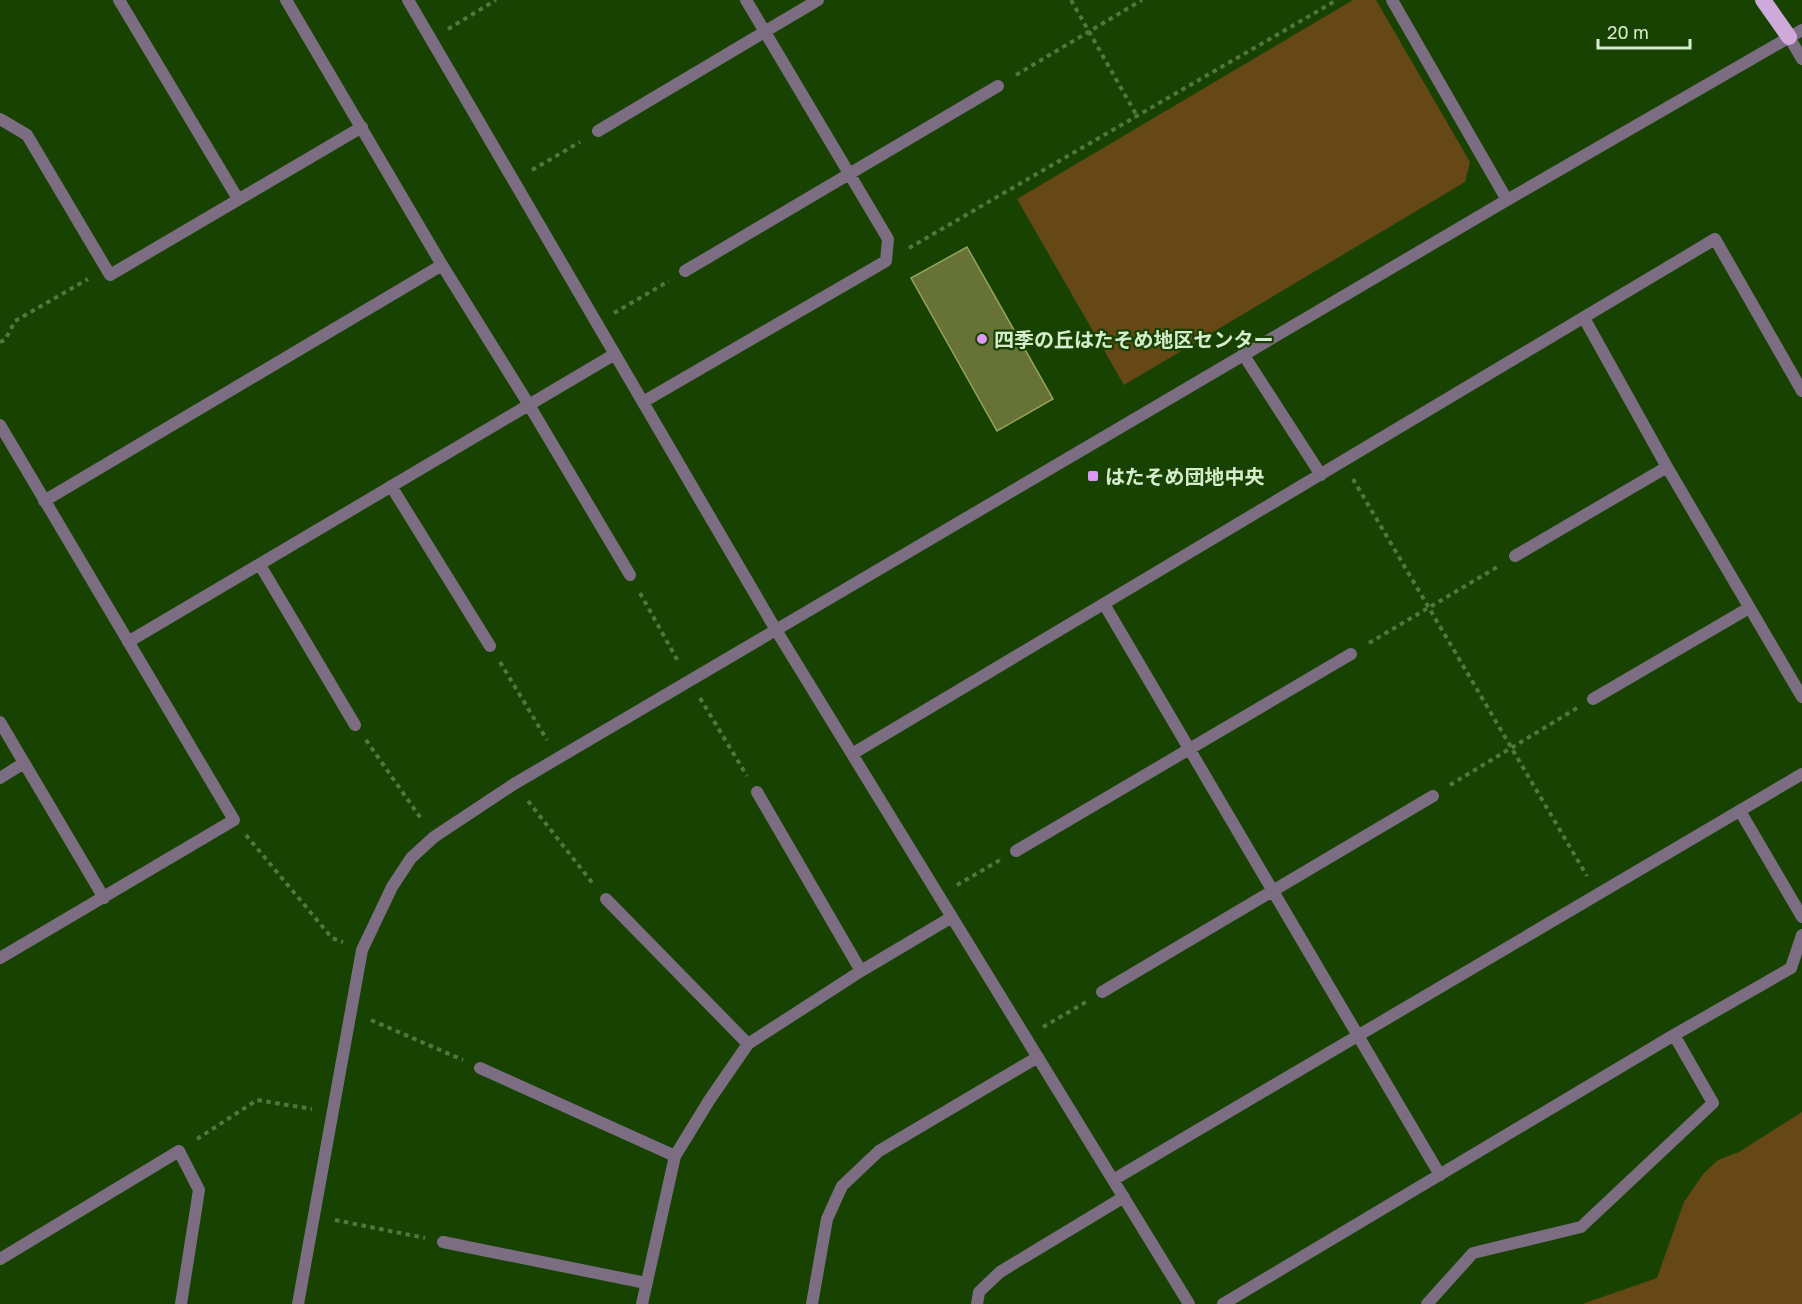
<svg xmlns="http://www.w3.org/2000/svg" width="1802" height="1304" font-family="'Golos Text','Noto Sans JP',sans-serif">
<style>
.green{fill:#654816}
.building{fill:#677237;stroke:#96a458;stroke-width:1.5}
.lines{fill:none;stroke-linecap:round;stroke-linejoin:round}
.path{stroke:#527640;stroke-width:4;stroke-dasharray:4.5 4.5;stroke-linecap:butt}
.minor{stroke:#7d6d82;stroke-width:12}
.tertiary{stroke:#7d6d82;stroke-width:12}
.trunk{stroke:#ceaada;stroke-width:16}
.poi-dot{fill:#dd99f3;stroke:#184202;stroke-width:2}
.labels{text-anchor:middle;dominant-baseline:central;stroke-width:4.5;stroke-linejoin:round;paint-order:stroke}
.poi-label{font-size:20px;font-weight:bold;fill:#d5edcd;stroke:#184202;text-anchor:start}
</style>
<rect width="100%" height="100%" fill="#184202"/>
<path class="green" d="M 1353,0 L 1376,0 L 1470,162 L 1465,182 L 1124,385 L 1017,199 Z
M 1802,1112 L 1802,1304 L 1582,1304 L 1657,1278 L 1684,1202 L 1704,1173 L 1718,1160 L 1739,1152 Z"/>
<path class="building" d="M 967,247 L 1053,399 L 997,431 L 911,278 Z"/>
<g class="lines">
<path class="path" d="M 1071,0 L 1137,116
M 448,29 L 496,0
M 1016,75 L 1142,0
M 532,170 L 580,142
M 909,248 L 1337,0
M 614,313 L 669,281
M 0,342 L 5,340 L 15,321 L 88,279
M 1353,479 L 1587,876
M 640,593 L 679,663
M 1369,643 L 1499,566
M 500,662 L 547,740
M 700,698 L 747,776
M 366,740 L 422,820
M 1450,785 L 1577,708
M 528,801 L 594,885
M 246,835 L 332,938 L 343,942
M 957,885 L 1000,860
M 371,1020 L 463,1060
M 1043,1027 L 1086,1002
M 197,1139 L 257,1100 L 312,1109
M 335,1220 L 425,1238"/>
<path class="minor" d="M 119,0 L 238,199
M 286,0 L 442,265 L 529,405 L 630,575
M 408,0 L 776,630 L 1189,1304
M 1392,0 L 1507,200
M 0,119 L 27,135 L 110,275 L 362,127
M 598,131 L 818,0
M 685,271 L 998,86
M 1584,318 L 1667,467 L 1802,697
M 1243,354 L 1321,475
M 643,402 L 886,261 L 888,239 L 746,0
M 0,425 L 234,820 L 0,958
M 391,486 L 490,646
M 44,501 L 442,265
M 1515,556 L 1667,467
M 260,565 L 355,725
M 1104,604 L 1440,1175
M 128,642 L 615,354
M 1593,699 L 1749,608
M 0,722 L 104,898
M 852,754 L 1715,239 L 1802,391
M 0,778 L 24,763
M 757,792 L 861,971
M 1740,811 L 1802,917
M 1016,851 L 1351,654
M 606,899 L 748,1044
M 1102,992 L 1433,796
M 480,1068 L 675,1156
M 1113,1180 L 1802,774
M 443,1242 L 646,1283
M 0,1259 L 179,1151 L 199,1190 L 181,1304
M 642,1304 L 675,1156 L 710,1099 L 748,1044 L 861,971 L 952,917
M 812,1304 L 827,1219 L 842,1186 L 879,1151 L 1038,1057
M 977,1304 L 979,1292 L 1000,1272 L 1124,1197
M 1223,1304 L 1674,1035 L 1791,968 L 1802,935
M 1427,1304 L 1473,1253 L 1581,1227 L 1713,1103 L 1674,1035"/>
<path class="tertiary" d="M 1789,37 L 1802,59
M 298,1304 L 362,950 L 392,887 L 411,858 L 434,837 L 514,784 L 1507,200 L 1802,30"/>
<path class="trunk" d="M 1763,0 L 1789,37"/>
</g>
<g class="poi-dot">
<circle cx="982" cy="339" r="6"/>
<rect x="1087" y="470" width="12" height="12" rx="3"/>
</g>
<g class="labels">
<g class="poi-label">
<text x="994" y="339">四季の丘はたそめ地区センター</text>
<text x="1105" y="476">はたそめ団地中央</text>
</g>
</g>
<path d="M1598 39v9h92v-9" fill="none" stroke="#d5edcd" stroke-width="3"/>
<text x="1607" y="39" font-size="18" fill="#d5edcd" stroke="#184202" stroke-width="4.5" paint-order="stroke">20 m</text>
</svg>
